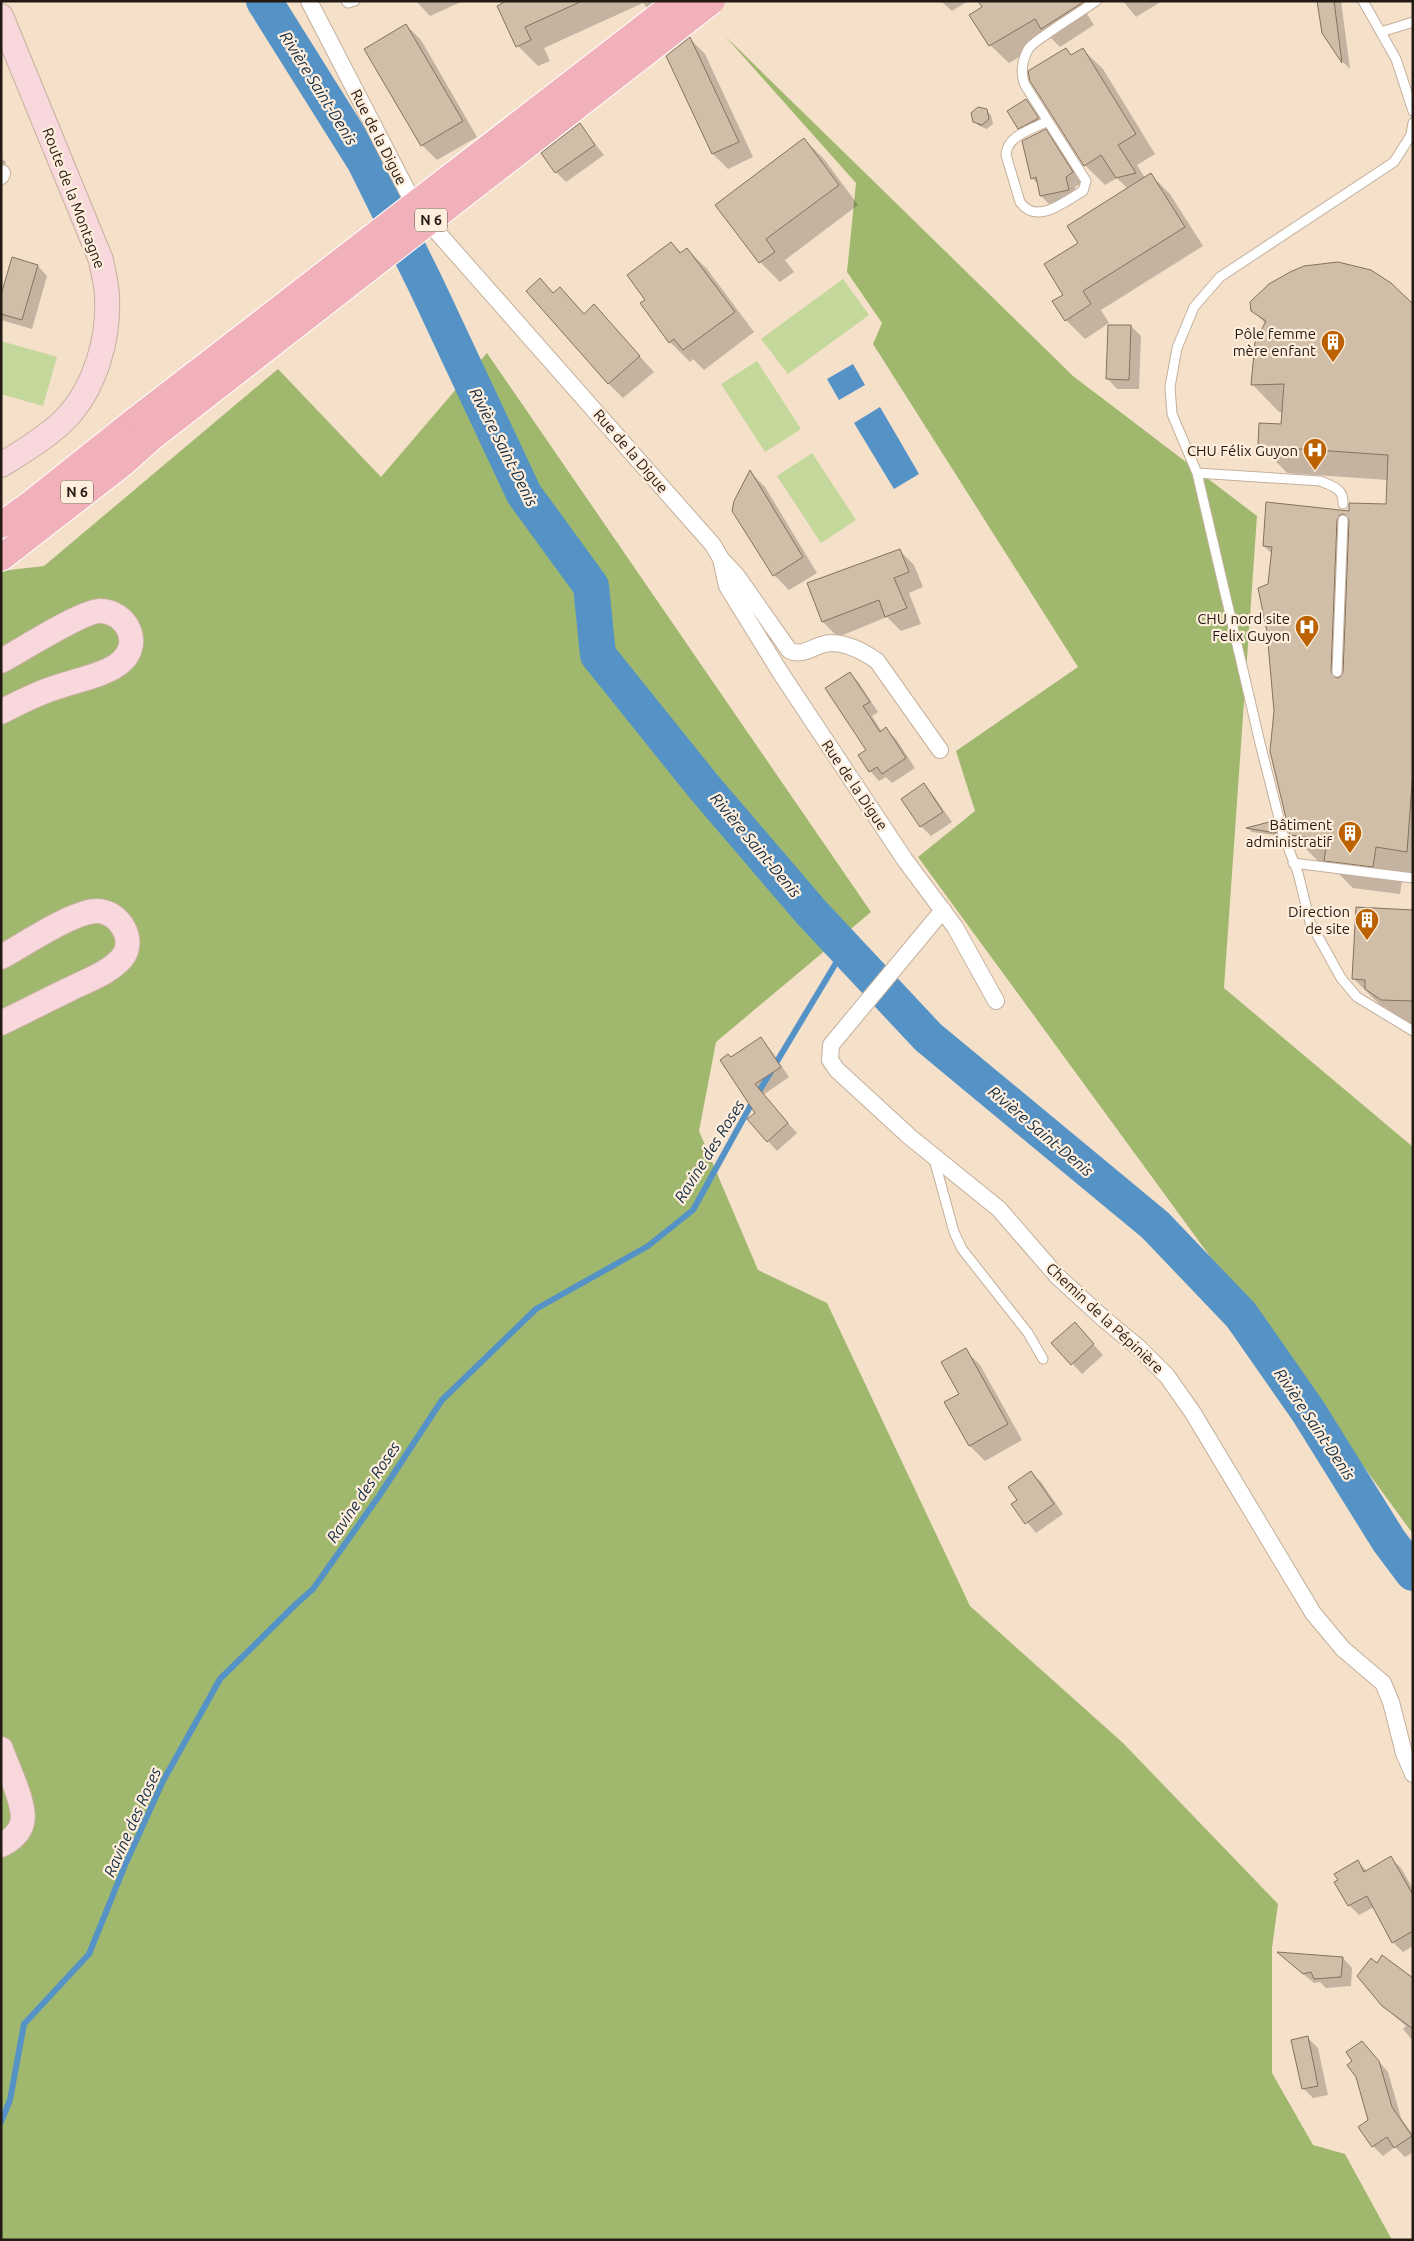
<svg xmlns="http://www.w3.org/2000/svg" width="1414" height="2241" font-family="Ubuntu,sans-serif">
<style>
.green{fill:#c3d89a}
.forest{fill:#a0b86e}
.water{fill:#5593c7}
.shadow{fill:#0003}
.lines{fill:none;stroke-linecap:round;stroke-linejoin:round}
.stream{stroke:#5593c7;stroke-width:6}
.river{stroke:#5593c7;stroke-width:36}
.building{fill:#d1bea8;stroke:#84725e;fill-rule:evenodd}
.service-casing{stroke:#c4b09c;stroke-width:11}
.minor-casing{stroke:#c4b09c;stroke-width:18}
.secondary-casing{stroke:#c4b09c;stroke-width:26}
.primary-casing{stroke:#fff;stroke-width:28}
.service{stroke:#fff;stroke-width:9}
.minor{stroke:#fff;stroke-width:16}
.secondary{stroke:#f8d8dd;stroke-width:24}
.primary{stroke:#f1b1bb;stroke-width:26}
.primary-bridge-casing{stroke:#fff;stroke-width:28;stroke-linecap:butt}
.primary-bridge{stroke:#f1b1bb;stroke-width:26}
.labels{text-anchor:middle;dominant-baseline:central;stroke-width:4.5;stroke-linejoin:round;paint-order:stroke}
.shield{fill:#ffeedc;stroke:#655a4f;stroke-width:1}
.shield-label{font-size:14px;font-weight:bold;fill:#231b13}
.street-label{font-size:15px;fill:#231b13;stroke:#ffeedc}
.poi-label{font-size:15px;fill:#231b13;stroke:#ffeedc;text-anchor:end}
.water-label{font-size:16px;font-style:italic;fill:#112c43;stroke:#ffeedc}
</style>
<rect width="100%" height="100%" fill="#f5e0ca"/>
<path class="green" d="M 843,279 L 869,315 L 788,374 L 761,339 Z
M 1,341 L 57,357 L 43,406 L 1,394 Z
M 757,361 L 801,429 L 765,452 L 721,384 Z
M 812,453 L 856,520 L 821,543 L 777,476 Z"/>
<path class="forest" d="M 725,36 L 1073,376 L 1257,516 L 1224,988 L 1413,1147 L 1413,1534 L 918,857 L 975,811 L 956,751 L 1078,667 L 873,344 L 882,323 L 847,272 L 856,183 Z
M 487,353 L 871,912 L 716,1042 L 699,1131 L 758,1270 L 827,1303 L 970,1606 L 1123,1743 L 1278,1904 L 1272,1948 L 1272,2073 L 1313,2145 L 1345,2154 L 1392,2240 L 1,2240 L 1,571 L 44,566 L 278,369 L 381,477 Z"/>
<path class="water" d="M 853,364 L 865,385 L 839,400 L 827,379 Z
M 880,407 L 919,474 L 894,489 L 854,423 Z"/>
<path class="shadow" d="M 416,1 L 463,1 L 430,16 Z
M 505,1 L 680,1 L 660,23 L 643,3 L 544,48 L 550,61 L 538,66 L 518,46 L 498,6 Z
M 941,1 L 968,1 L 952,11 Z
M 1079,1 L 1094,25 L 1060,47 L 1051,38 L 1009,63 L 990,45 L 984,8 Z
M 1123,1 L 1162,1 L 1136,17 Z
M 1317,1 L 1341,1 L 1350,69 L 1343,62 L 1323,32 Z
M 406,25 L 421,40 L 477,137 L 437,160 L 422,145 Z
M 690,39 L 705,54 L 753,157 L 728,169 L 713,154 L 668,56 Z
M 1066,49 L 1072,56 L 1082,49 L 1103,69 L 1155,154 L 1137,165 L 1145,178 L 1151,175 L 1170,194 L 1203,246 L 1101,310 L 1109,323 L 1085,339 L 1066,320 L 1064,295 L 1080,243 L 1128,189 L 1117,178 L 1105,185 L 1085,165 Z
M 1026,100 L 1042,123 L 1024,132 L 1019,128 Z
M 986,110 L 991,115 L 993,124 L 987,129 L 979,126 L 974,121 Z
M 580,125 L 604,155 L 566,182 L 556,172 Z
M 1045,131 L 1055,140 L 1082,183 L 1075,187 L 1078,199 L 1051,206 L 1041,196 L 1038,184 L 1032,178 Z
M 804,139 L 824,159 L 858,205 L 785,260 L 794,272 L 780,282 L 760,262 L 717,205 Z
M 1,158 L 6,162 L 1,175 Z
M 671,243 L 681,253 L 687,249 L 707,269 L 754,332 L 704,370 L 693,359 L 690,362 L 670,342 L 646,300 Z
M 13,259 L 38,266 L 47,276 L 32,329 L 1,320 L 1,290 L 4,291 Z
M 1345,264 L 1365,269 L 1391,284 L 1413,304 L 1413,876 L 1403,874 L 1400,894 L 1353,888 L 1328,863 L 1319,862 L 1291,834 L 1275,711 L 1269,585 L 1273,555 L 1264,546 L 1267,503 L 1350,512 L 1388,505 L 1388,480 L 1287,473 L 1260,445 L 1282,425 L 1283,412 L 1279,412 L 1252,384 L 1266,324 L 1252,310 Z
M 540,279 L 554,294 L 560,289 L 585,315 L 594,306 L 654,372 L 623,398 L 608,383 Z
M 1131,326 L 1141,336 L 1139,389 L 1117,389 L 1108,379 Z
M 750,472 L 765,487 L 817,573 L 789,590 L 774,575 Z
M 899,550 L 914,565 L 923,587 L 909,593 L 921,624 L 901,631 L 887,617 L 838,637 L 823,622 L 808,584 Z
M 850,673 L 859,683 L 878,712 L 872,716 L 882,732 L 886,729 L 896,739 L 915,768 L 892,783 L 886,777 L 879,781 L 870,771 L 868,750 Z
M 924,785 L 933,795 L 952,822 L 931,836 L 921,826 Z
M 1273,822 L 1277,827 L 1280,836 L 1252,832 L 1249,829 Z
M 1413,911 L 1413,1027 L 1394,1017 L 1385,1007 L 1382,1007 L 1353,978 Z
M 761,1039 L 770,1049 L 789,1077 L 763,1095 L 797,1133 L 777,1151 L 768,1141 L 731,1059 Z
M 1084,1334 L 1103,1355 L 1082,1374 L 1053,1343 Z
M 965,1350 L 980,1365 L 1022,1440 L 985,1461 L 970,1446 L 960,1395 Z
M 1031,1472 L 1041,1482 L 1063,1514 L 1036,1533 L 1012,1504 L 1018,1500 Z
M 1391,1858 L 1401,1868 L 1413,1889 L 1413,1946 L 1403,1952 L 1393,1942 L 1374,1907 L 1359,1915 L 1349,1905 L 1357,1862 L 1367,1871 Z
M 1280,1954 L 1343,1958 L 1352,1968 L 1351,1986 L 1326,1988 L 1320,1982 L 1314,1983 Z
M 1377,1965 L 1413,1979 L 1413,2041 L 1403,2029 L 1406,2026 L 1382,2005 Z
M 1308,2038 L 1318,2048 L 1328,2095 L 1313,2098 L 1303,2088 Z
M 1362,2042 L 1388,2072 L 1401,2118 L 1413,2135 L 1413,2152 L 1405,2157 L 1395,2147 L 1383,2156 L 1373,2146 L 1369,2120 L 1353,2061 Z"/>
<g class="lines">
<path class="stream" d="M 1,2122 L 10,2100 L 24,2024 L 89,1954 L 125,1865 L 163,1781 L 220,1679 L 295,1605 L 313,1589 L 379,1496 L 442,1400 L 536,1309 L 648,1246 L 693,1210 L 752,1103 L 845,948"/>
<path class="river" d="M 264,1 L 365,162 L 425,283 L 524,494 L 591,586 L 598,655 L 704,787 L 811,912 L 928,1037 L 1155,1225 L 1241,1315 L 1308,1411 L 1389,1541 L 1413,1573"/>
</g>
<path class="building" d="M 506,1 L 582,1 L 525,27 L 531,40 L 516,47 L 497,6 Z
M 978,1 L 1085,1 L 1041,29 L 1035,19 L 989,46 L 969,15 L 982,7 Z
M 1317,1 L 1334,1 L 1342,63 L 1322,33 Z
M 406,24 L 463,121 L 421,146 L 364,49 Z
M 690,37 L 739,142 L 712,154 L 666,56 Z
M 1066,48 L 1071,55 L 1083,48 L 1136,134 L 1118,145 L 1136,173 L 1116,178 L 1101,155 L 1084,166 L 1030,81 L 1028,71 Z
M 1026,99 L 1039,118 L 1018,129 L 1007,111 Z
M 978,107 L 987,109 L 989,119 L 982,125 L 973,122 L 971,113 Z
M 580,123 L 595,145 L 555,173 L 541,153 Z
M 1046,129 L 1073,172 L 1066,177 L 1069,190 L 1040,196 L 1036,177 L 1031,179 L 1022,141 Z
M 804,138 L 839,185 L 766,239 L 775,252 L 759,263 L 715,205 Z
M 1151,173 L 1185,227 L 1083,291 L 1091,304 L 1065,321 L 1052,301 L 1063,295 L 1044,264 L 1078,243 L 1067,226 Z
M 671,242 L 680,253 L 687,248 L 735,312 L 683,350 L 674,339 L 669,343 L 640,303 L 645,300 L 627,275 Z
M 12,257 L 38,265 L 22,320 L 1,314 L 1,295 Z
M 1338,262 L 1371,270 L 1391,283 L 1413,304 L 1413,770 L 1407,852 L 1376,847 L 1373,867 L 1324,861 L 1327,840 L 1290,835 L 1270,751 L 1274,711 L 1267,632 L 1258,588 L 1268,584 L 1272,547 L 1263,546 L 1266,502 L 1349,511 L 1349,503 L 1386,504 L 1388,455 L 1258,446 L 1259,423 L 1281,424 L 1284,384 L 1251,385 L 1255,342 L 1266,321 L 1251,311 L 1250,302 L 1269,284 L 1290,272 L 1304,266 ZM 1344,514 L 1349,520 L 1343,672 L 1340,677 L 1336,678 L 1331,672 L 1337,520 L 1340,515 Z
M 540,278 L 553,293 L 560,287 L 584,314 L 594,304 L 640,356 L 608,384 L 526,291 Z
M 1108,325 L 1131,325 L 1129,380 L 1106,379 Z
M 750,470 L 803,557 L 773,576 L 732,511 L 734,501 Z
M 900,549 L 909,572 L 894,578 L 907,608 L 885,617 L 879,600 L 822,622 L 807,583 Z
M 850,672 L 870,702 L 863,706 L 880,732 L 886,727 L 906,758 L 882,774 L 877,767 L 869,772 L 858,755 L 866,750 L 825,688 Z
M 924,783 L 943,812 L 920,827 L 901,799 Z
M 1273,821 L 1276,833 L 1246,828 Z
M 1356,907 L 1413,910 L 1413,1001 L 1381,1000 L 1365,989 L 1365,980 L 1352,979 Z
M 761,1037 L 781,1067 L 755,1084 L 788,1123 L 767,1142 L 747,1119 L 755,1113 L 720,1060 L 728,1054 L 731,1057 Z
M 1075,1322 L 1094,1344 L 1071,1365 L 1051,1343 Z
M 966,1348 L 1008,1424 L 969,1446 L 944,1402 L 959,1394 L 941,1362 Z
M 1031,1471 L 1054,1504 L 1025,1524 L 1011,1504 L 1017,1500 L 1008,1487 Z
M 1391,1856 L 1413,1895 L 1413,1931 L 1392,1943 L 1367,1896 L 1348,1906 L 1334,1882 L 1338,1880 L 1334,1874 L 1358,1860 L 1364,1872 Z
M 1277,1952 L 1343,1957 L 1341,1977 L 1314,1979 L 1311,1972 L 1303,1974 Z
M 1382,1955 L 1413,1978 L 1413,2029 L 1382,2006 L 1357,1976 L 1371,1958 L 1377,1963 Z
M 1308,2036 L 1318,2086 L 1302,2089 L 1291,2040 Z
M 1362,2041 L 1379,2061 L 1392,2107 L 1412,2136 L 1394,2148 L 1387,2137 L 1372,2147 L 1358,2127 L 1368,2120 L 1356,2077 L 1347,2065 L 1352,2061 L 1346,2052 Z"/>
<g class="lines">
<defs>
<path id="service" d="M 346,1 L 348,3 L 355,1
M 1363,1 L 1396,59 L 1413,111
M 1381,32 L 1413,22
M 1048,121 C 1033,129 1007,135 1006,155 L 1020,202 C 1037,226 1065,201 1083,191 L 1086,181 L 1025,85 C 1020,74 1022,59 1029,48 C 1036,39 1084,10 1096,1
M 1413,123 L 1411,135 L 1394,162 L 1220,277 L 1194,307 L 1177,348 L 1170,387 L 1172,414 L 1197,473 L 1260,743 L 1283,834 L 1298,873 L 1310,922 L 1341,978 L 1357,997 L 1413,1031
M 1197,473 L 1320,481 C 1333,486 1344,489 1343,504
M 1337,672 L 1343,520
M 1293,863 L 1413,878
M 934,1159 L 954,1232 L 962,1249 L 1028,1333 L 1043,1359"/>
<path id="minor" d="M 309,1 L 416,208 L 713,545 L 721,559 L 727,586 L 780,672 L 905,860 L 955,927 L 996,1001
M 1,176 L 2,173
M 721,559 L 737,576 L 789,650 C 803,658 815,644 830,643 C 847,643 863,651 877,661 L 940,750
M 943,910 L 831,1045 L 830,1060 L 837,1070 L 910,1137 L 999,1209 L 1057,1276 L 1104,1319 L 1139,1348 L 1167,1376 L 1193,1413 L 1313,1613 L 1343,1649 L 1383,1683 L 1391,1702 L 1404,1753 L 1413,1774"/>
<path id="secondary" d="M 1,16 L 101,260 C 103,272 107,285 107,297 C 109,337 96,385 69,415 C 55,432 21,453 1,465
M 1,661 C 20,651 82,611 100,611 C 126,611 143,643 121,662 C 107,675 73,681 54,688 C 36,694 18,703 1,712
M 1,957 C 24,945 73,911 97,911 C 119,911 137,940 122,958 C 109,973 88,980 70,989 C 47,1000 24,1012 1,1023
M 1,1749 C 7,1767 27,1806 22,1823 C 20,1833 10,1841 1,1845"/>
<path id="primary" d="M 1,525 L 33,502 L 137,419
M 1,558 L 122,464 L 151,438"/>
</defs>
<use href="#service" class="service-casing"/>
<use href="#minor" class="minor-casing"/>
<use href="#secondary" class="secondary-casing"/>
<use href="#primary" class="primary-casing"/>
<use href="#service" class="service"/>
<use href="#minor" class="minor"/>
<use href="#secondary" class="secondary"/>
<use href="#primary" class="primary"/>
<defs>
<path id="primary-bridge" d="M 137,419 L 678,1
M 151,438 L 712,1"/>
</defs>
<use href="#primary-bridge" class="primary-bridge-casing"/>
<use href="#primary-bridge" class="primary-bridge"/>
</g>
<defs>
<symbol id="building-pin" viewBox="-11 -11 22 30"><path d="M0 17L-7.5 6A9.5 9.5 0 1 1 7.5 6Z" fill="#bb6100" stroke="#ffeedc"/><path d="M-4-6H4V6H1V3H-1V6H-4ZM-2.5-4.3h1.7v1.8h-1.7ZM.8-4.3h1.7v1.8H.8ZM-2.5-1h1.7V.8h-1.7ZM.8-1h1.7V.8H.8Z" fill="#fff"/></symbol>
<symbol id="hospital-pin" viewBox="-11 -11 22 30"><path d="M0 17L-7.5 6A9.5 9.5 0 1 1 7.5 6Z" fill="#bb6100" stroke="#ffeedc"/><path d="M-5-5h3v3.5h4V-5h3V5h-3V1.5h-4V5h-3Z" fill="#fff"/></symbol>
</defs>
<g fill-rule="evenodd">
<use href="#building-pin" x="1319" y="328" width="28" height="38"/>
<use href="#hospital-pin" x="1301" y="436" width="28" height="38"/>
<use href="#hospital-pin" x="1293" y="613" width="28" height="38"/>
<use href="#building-pin" x="1336" y="819" width="28" height="38"/>
<use href="#building-pin" x="1353" y="906" width="28" height="38"/>
</g>
<g class="labels">
<g class="shield">
<rect x="415" y="208.5" width="32" height="23" rx="4"/>
<rect x="61" y="480.5" width="32" height="23" rx="4"/>
</g>
<g class="shield-label">
<text x="431" y="220">N 6</text>
<text x="77" y="492">N 6</text>
</g>
<g class="street-label">
<text transform="translate(379 137) rotate(63)">Rue de la Digue</text>
<text transform="translate(74 198) rotate(69)">Route de la Montagne</text>
<text transform="translate(631 451) rotate(49)">Rue de la Digue</text>
<text transform="translate(855 785) rotate(56)">Rue de la Digue</text>
<text transform="translate(1105 1318) rotate(43)">Chemin de la Pépinière</text>
</g>
<g class="poi-label">
<text x="1316" y="333">Pôle femme<tspan x="1316" dy="17">mère enfant</tspan></text>
<text x="1298" y="450">CHU Félix Guyon</text>
<text x="1290" y="618">CHU nord site<tspan x="1290" dy="17">Felix Guyon</tspan></text>
<text x="1332" y="824">Bâtiment<tspan x="1332" dy="17">administratif</tspan></text>
<text x="1350" y="911">Direction<tspan x="1350" dy="17">de site</tspan></text>
</g>
<g class="water-label">
<text transform="translate(319 88) rotate(58)">Rivière Saint-Denis</text>
<text transform="translate(504 447) rotate(63)">Rivière Saint-Denis</text>
<text transform="translate(756 845) rotate(50)">Rivière Saint-Denis</text>
<text transform="translate(1041 1131) rotate(40)">Rivière Saint-Denis</text>
<text transform="translate(709 1151) rotate(-58)">Ravine des Roses</text>
<text transform="translate(1315 1424) rotate(56)">Rivière Saint-Denis</text>
<text transform="translate(363 1492) rotate(-56)">Ravine des Roses</text>
<text transform="translate(132 1822) rotate(-66)">Ravine des Roses</text>
</g>
</g>
<rect width="1414" height="2241" fill="none" stroke="#231b13" stroke-width="5"/>
</svg>
